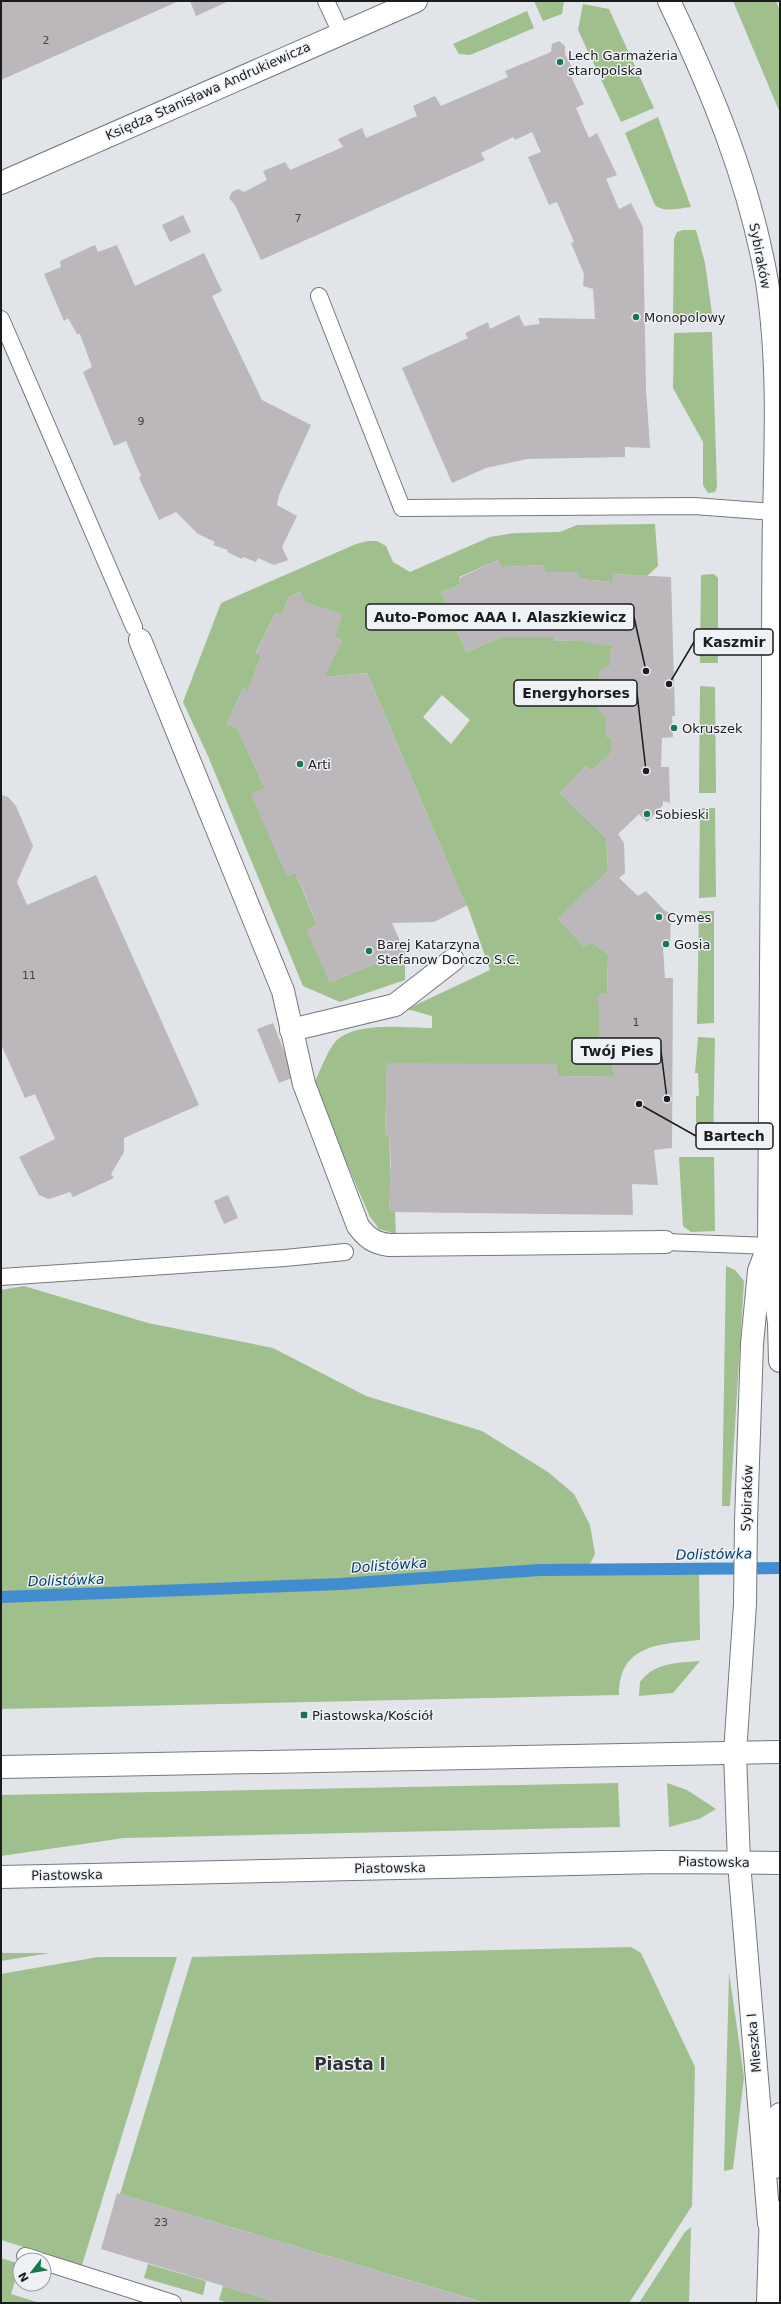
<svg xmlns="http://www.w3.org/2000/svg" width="781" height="2304" font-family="'DejaVu Sans',sans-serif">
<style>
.green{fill:#9fbf8d;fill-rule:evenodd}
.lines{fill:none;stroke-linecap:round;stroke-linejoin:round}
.stream{stroke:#428dcf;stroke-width:12}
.building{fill:#bbb7bb}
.service-casing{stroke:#75787c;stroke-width:18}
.minor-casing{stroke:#75787c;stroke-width:24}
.tertiary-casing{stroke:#75787c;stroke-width:24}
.secondary-casing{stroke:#75787c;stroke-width:24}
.service{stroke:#fff;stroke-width:16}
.minor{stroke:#fff;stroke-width:22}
.tertiary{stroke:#fff;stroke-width:22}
.secondary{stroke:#fff;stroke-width:22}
.poi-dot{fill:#18774d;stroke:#eef2f6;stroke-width:1.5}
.labels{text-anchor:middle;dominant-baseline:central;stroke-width:3;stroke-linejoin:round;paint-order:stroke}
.number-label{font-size:11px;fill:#434345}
.poi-label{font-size:13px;fill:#1b1c1e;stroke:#eef2f6;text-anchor:start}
.street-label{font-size:13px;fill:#1b1c1e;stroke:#eef2f6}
.water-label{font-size:14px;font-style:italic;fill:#033f6a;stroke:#eef2f6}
.district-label{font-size:17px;font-weight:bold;fill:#303236;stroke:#eef2f6}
.leader{fill:none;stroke:#1b1c1e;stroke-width:1.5}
.callout-dot{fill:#1b1c1e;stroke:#eef2f6;stroke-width:1.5}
.callout{fill:#eef2f6;stroke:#1b1c1e;stroke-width:1.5}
.callout-label{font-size:14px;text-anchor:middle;font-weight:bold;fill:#1b1c1e}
</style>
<rect width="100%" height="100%" fill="#e1e4e9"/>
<path class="green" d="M 534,1 L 564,1 L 562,14 L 543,21 Z
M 733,1 L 776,1 L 780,11 L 780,113 Z
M 583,4 L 609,9 L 654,108 L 621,122 L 578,30 Z
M 527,11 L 534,28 L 470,55 L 459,54 L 453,44 Z
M 658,117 L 691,207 C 680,208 664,213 655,205 L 625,133 Z
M 683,230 L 696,230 L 705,263 L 713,321 L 673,321 L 674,239 L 677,232 Z
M 712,332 L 717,487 L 715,492 L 708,493 L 703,485 L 703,442 L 673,388 L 674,333 Z
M 655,524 L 658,566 L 647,576 L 614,574 L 613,582 L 579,579 L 578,572 L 545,572 L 543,565 L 501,567 L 498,560 L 459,577 L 460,585 L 441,592 L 466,652 L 502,637 L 555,637 L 554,641 L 578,640 L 613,646 L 610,653 L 610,666 C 603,667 600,669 599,676 L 598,708 L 606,717 L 606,736 L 611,738 L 612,752 L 591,771 L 586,766 L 560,793 L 606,838 L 608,871 L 558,919 L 585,947 L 591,942 L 608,954 L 607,994 L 599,995 L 600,1046 L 608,1046 L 615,1077 L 558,1076 L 556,1064 L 387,1064 L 385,1135 L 389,1136 L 391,1180 L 389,1212 L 395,1212 L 396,1234 L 379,1229 L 370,1217 L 337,1141 L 314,1083 C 320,1072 328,1049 336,1041 C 357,1021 405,1028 432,1028 L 432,1016 L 407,1009 L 490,970 L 467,905 L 466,906 L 367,673 L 324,677 L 342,640 L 335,637 L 342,614 L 305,603 L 300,592 L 288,598 L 282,615 L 275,613 L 256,653 L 261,656 L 248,691 L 243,688 L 227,724 L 237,728 L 265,788 L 252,795 L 287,876 L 295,872 L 317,925 L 307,930 L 330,982 L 405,952 L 405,980 L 340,1002 L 303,986 L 208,756 L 183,702 L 221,603 L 356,544 L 368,541 L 377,541 L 386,546 L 393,562 L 410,572 L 490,537 L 515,533 L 560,532 L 577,525 ZM 442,695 L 470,720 L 451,744 L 423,717 Z
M 714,574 L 718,578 L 718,663 L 700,663 L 701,575 Z
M 700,686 L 715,687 L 716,793 L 699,793 Z
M 700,808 L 715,808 L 716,897 L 699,898 Z
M 699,911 L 714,911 L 714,1023 L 697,1024 Z
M 698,1037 L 715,1038 L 713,1144 L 696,1144 L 696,1096 L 699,1096 L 698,1073 L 695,1073 Z
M 679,1157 L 714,1157 L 715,1231 L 691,1232 L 683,1226 Z
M 726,1266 L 735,1270 L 744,1281 L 730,1506 L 722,1506 Z
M 24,1286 L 148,1323 L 273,1348 L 366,1396 L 482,1431 L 548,1472 L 574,1494 L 590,1525 L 595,1554 L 587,1570 L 699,1569 L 700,1640 C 660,1644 619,1644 619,1695 L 1,1709 L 1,1290 Z
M 700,1661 L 673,1693 L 639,1696 L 640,1682 C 655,1662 678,1663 700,1661 Z
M 618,1783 L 620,1827 L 124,1838 L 1,1856 L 1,1795 Z
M 667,1783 L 687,1790 L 716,1809 L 699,1819 L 669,1827 Z
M 631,1947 L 641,1953 L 695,2067 L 692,2206 L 629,2303 L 485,2303 L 120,2194 L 192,1957 Z
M 1,1953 L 50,1953 L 1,1961 Z
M 98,1957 L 177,1957 L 82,2265 L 1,2240 L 1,1974 Z
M 729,1972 L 744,2077 L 733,2169 L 724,2171 Z
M 691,2227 L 689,2303 L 639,2303 L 685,2232 Z
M 1,2258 L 20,2264 L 11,2294 L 40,2303 L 1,2303 Z
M 148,2264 L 206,2281 L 203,2295 L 144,2278 Z
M 223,2286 L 280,2303 L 228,2303 L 219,2300 Z"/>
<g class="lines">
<path class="stream" d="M 1,1597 L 340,1584 L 540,1570 L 780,1568"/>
</g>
<path class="building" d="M 1,1 L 179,1 L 1,80 Z
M 190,1 L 229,1 L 196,16 Z
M 559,41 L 565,46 L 565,54 L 574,71 L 569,72 L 584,104 L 576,108 L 589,138 L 597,133 L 617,175 L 606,179 L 619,209 L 631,203 L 643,227 L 646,389 L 650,448 L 625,447 L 625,457 L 527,459 L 486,468 L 452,483 L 402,368 L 468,338 L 465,333 L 488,322 L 490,329 L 519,315 L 524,326 L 540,324 L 538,318 L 595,319 L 593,289 L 583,286 L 584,274 L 571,243 L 574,242 L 557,202 L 549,205 L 528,157 L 541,152 L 532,132 L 515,140 L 513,137 L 481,153 L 485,160 L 261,260 L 235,205 L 229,198 L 232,192 L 238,189 L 244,192 L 267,180 L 263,171 L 285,162 L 290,170 L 343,147 L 338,139 L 362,128 L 366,138 L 417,116 L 413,106 L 435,96 L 441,106 L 508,77 L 505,71 L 551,52 L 552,44 Z
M 183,215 L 191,232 L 170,242 L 162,225 Z
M 95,245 L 98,252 L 117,245 L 135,286 L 204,253 L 222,291 L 212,296 L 262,400 L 311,425 L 279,495 L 277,505 L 297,516 L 282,547 L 288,560 L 274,565 L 258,558 L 256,562 L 243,557 L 242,559 L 227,552 L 228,550 L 213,545 L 215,542 L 198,534 L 176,512 L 159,520 L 139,478 L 141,476 L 126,441 L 114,446 L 83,372 L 92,367 L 80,334 L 77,334 L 68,318 L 64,321 L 44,274 L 61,267 L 60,261 Z
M 498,560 L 501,567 L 544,565 L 545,572 L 578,572 L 579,579 L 613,582 L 614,574 L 671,577 L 675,716 L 672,716 L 673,737 L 662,738 L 661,767 L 669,767 L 670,803 L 663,801 L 663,805 L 647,822 L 639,814 L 618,834 L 624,843 L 625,873 L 619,878 L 638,896 L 646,891 L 664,910 L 671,914 L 670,948 L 663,948 L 665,978 L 673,978 L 672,1148 L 654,1150 L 658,1185 L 632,1184 L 633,1215 L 389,1212 L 391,1165 L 389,1136 L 385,1135 L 387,1063 L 556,1064 L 558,1076 L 615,1077 L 608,1046 L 600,1046 L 598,995 L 607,994 L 608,954 L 591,942 L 585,947 L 558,919 L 608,871 L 606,838 L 560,793 L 586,766 L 591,771 L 612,752 L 611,738 L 606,736 L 606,717 L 598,708 L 599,676 L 600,671 L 604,667 L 610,666 L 610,653 L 613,646 L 597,645 L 578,640 L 554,641 L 555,637 L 502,637 L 466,652 L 441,592 L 460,585 L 459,578 Z
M 301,592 L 305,603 L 343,614 L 335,637 L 343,640 L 324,677 L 367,673 L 466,906 L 434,922 L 392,923 L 405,952 L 330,982 L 306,930 L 317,925 L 305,895 L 295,872 L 287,876 L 251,794 L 265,788 L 237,728 L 227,724 L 243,688 L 248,691 L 261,656 L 256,654 L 275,613 L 282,615 L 288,598 Z
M 1,795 L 8,797 L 16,806 L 33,846 L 17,882 L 27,905 L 96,875 L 199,1105 L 124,1138 L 124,1152 L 111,1174 L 114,1178 L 73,1197 L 70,1192 L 49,1199 L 39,1195 L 19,1157 L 55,1139 L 35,1094 L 25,1098 L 1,1044 Z
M 273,1023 L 294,1077 L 279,1083 L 257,1029 Z
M 228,1195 L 238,1218 L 224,1224 L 214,1201 Z
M 117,2193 L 484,2303 L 280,2303 L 101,2249 Z"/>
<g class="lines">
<defs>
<path id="service" d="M 326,1 L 341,33
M 319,296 L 402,508 L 694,506 L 774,512
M 1,319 L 134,627
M 665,1242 L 769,1246
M 1,1277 L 285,1258 L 345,1252
M 25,2256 L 38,2260
M 44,2262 L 173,2303"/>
<path id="minor" d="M 669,1 C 712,91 750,183 767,282 C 779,359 776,438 774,516 C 773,575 773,635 773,694 C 773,878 772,1062 769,1246 L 779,1323 L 780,1361
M 1,183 L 416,1
M 140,640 L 283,991 L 304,1084 L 358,1226 C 367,1238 374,1243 389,1245 L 665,1242
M 291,1030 L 395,1005 L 453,960
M 735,1753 L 745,1604 L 746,1521 L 752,1344 L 759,1271 L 766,1252"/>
<path id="tertiary" d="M 735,1753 L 739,1863 L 769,2223
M 775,2167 L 780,2114
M 768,2303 L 771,2209"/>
<path id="secondary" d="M 1,1767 L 780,1752
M 1,1877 L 659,1862 L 780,1863"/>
</defs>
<use href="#service" class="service-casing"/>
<use href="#minor" class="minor-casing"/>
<use href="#tertiary" class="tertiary-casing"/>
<use href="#secondary" class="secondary-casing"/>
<use href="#service" class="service"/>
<use href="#minor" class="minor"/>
<use href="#tertiary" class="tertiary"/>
<use href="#secondary" class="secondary"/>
</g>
<g class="poi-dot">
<circle cx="560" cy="62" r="4"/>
<circle cx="636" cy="317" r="4"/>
<circle cx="674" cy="728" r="4"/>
<circle cx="300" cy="764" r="4"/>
<circle cx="647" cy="814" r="4"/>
<circle cx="659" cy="917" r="4"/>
<circle cx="666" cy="944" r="4"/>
<circle cx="369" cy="951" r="4"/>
<rect x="300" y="1711" width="8" height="8" rx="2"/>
</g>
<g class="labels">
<g class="number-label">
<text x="46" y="40">2</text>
<text x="298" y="218">7</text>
<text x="141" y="421">9</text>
<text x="29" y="975">11</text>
<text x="636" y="1022">1</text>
<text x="161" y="2222">23</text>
</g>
<g class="poi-label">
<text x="568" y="55">Lech Garmażeria<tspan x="568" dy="15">staropolska</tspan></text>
<text x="644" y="317">Monopolowy</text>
<text x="682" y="728">Okruszek</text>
<text x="308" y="764">Arti</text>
<text x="655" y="814">Sobieski</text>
<text x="667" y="917">Cymes</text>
<text x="377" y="944">Barej Katarzyna<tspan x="377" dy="15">Stefanow Donczo S.C.</tspan></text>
<text x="674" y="944">Gosia</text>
<text x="312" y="1715">Piastowska/Kościół</text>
</g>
<g class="street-label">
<text transform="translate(208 91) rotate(-24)">Księdza Stanisława Andrukiewicza</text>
<text transform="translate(760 256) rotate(79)">Sybiraków</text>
<text transform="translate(747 1498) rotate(-88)">Sybiraków</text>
<text transform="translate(714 1862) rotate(1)">Piastowska</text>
<text transform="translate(390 1868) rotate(-1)">Piastowska</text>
<text transform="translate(67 1875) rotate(-1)">Piastowska</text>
<text transform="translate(754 2043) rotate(-95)">Mieszka I</text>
</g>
<g class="water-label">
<text transform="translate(714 1554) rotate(-1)">Dolistówka</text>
<text transform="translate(389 1565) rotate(-4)">Dolistówka</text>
<text transform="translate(66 1580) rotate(-2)">Dolistówka</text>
</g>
<g class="district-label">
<text x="350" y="2064">Piasta I</text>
</g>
</g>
<path class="leader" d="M646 671L634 617M669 684L694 642M646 771L637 693M667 1099L661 1051M639 1104L696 1136"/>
<g class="callout-dot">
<circle cx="646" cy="671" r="4"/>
<circle cx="669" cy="684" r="4"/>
<circle cx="646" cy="771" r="4"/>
<circle cx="667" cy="1099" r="4"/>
<circle cx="639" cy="1104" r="4"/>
</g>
<g class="callout">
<rect x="366" y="604" width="268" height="26" rx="4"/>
<rect x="694" y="629" width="79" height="26" rx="4"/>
<rect x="514" y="680" width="123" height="26" rx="4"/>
<rect x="572" y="1038" width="89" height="26" rx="4"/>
<rect x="696" y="1123" width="77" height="26" rx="4"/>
</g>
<g class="callout-label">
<text x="500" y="622">Auto-Pomoc AAA I. Alaszkiewicz</text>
<text x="734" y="647">Kaszmir</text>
<text x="576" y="698">Energyhorses</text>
<text x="617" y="1056">Twój Pies</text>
<text x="734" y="1141">Bartech</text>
</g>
<rect width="781" height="2304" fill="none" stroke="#1b1c1e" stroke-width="4"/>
<g transform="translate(32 2272) rotate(239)"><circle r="19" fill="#eef2f6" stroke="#9a9ca0"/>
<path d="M0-3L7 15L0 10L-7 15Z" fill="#18774d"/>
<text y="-6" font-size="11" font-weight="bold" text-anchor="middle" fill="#1b1c1e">N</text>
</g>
</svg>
